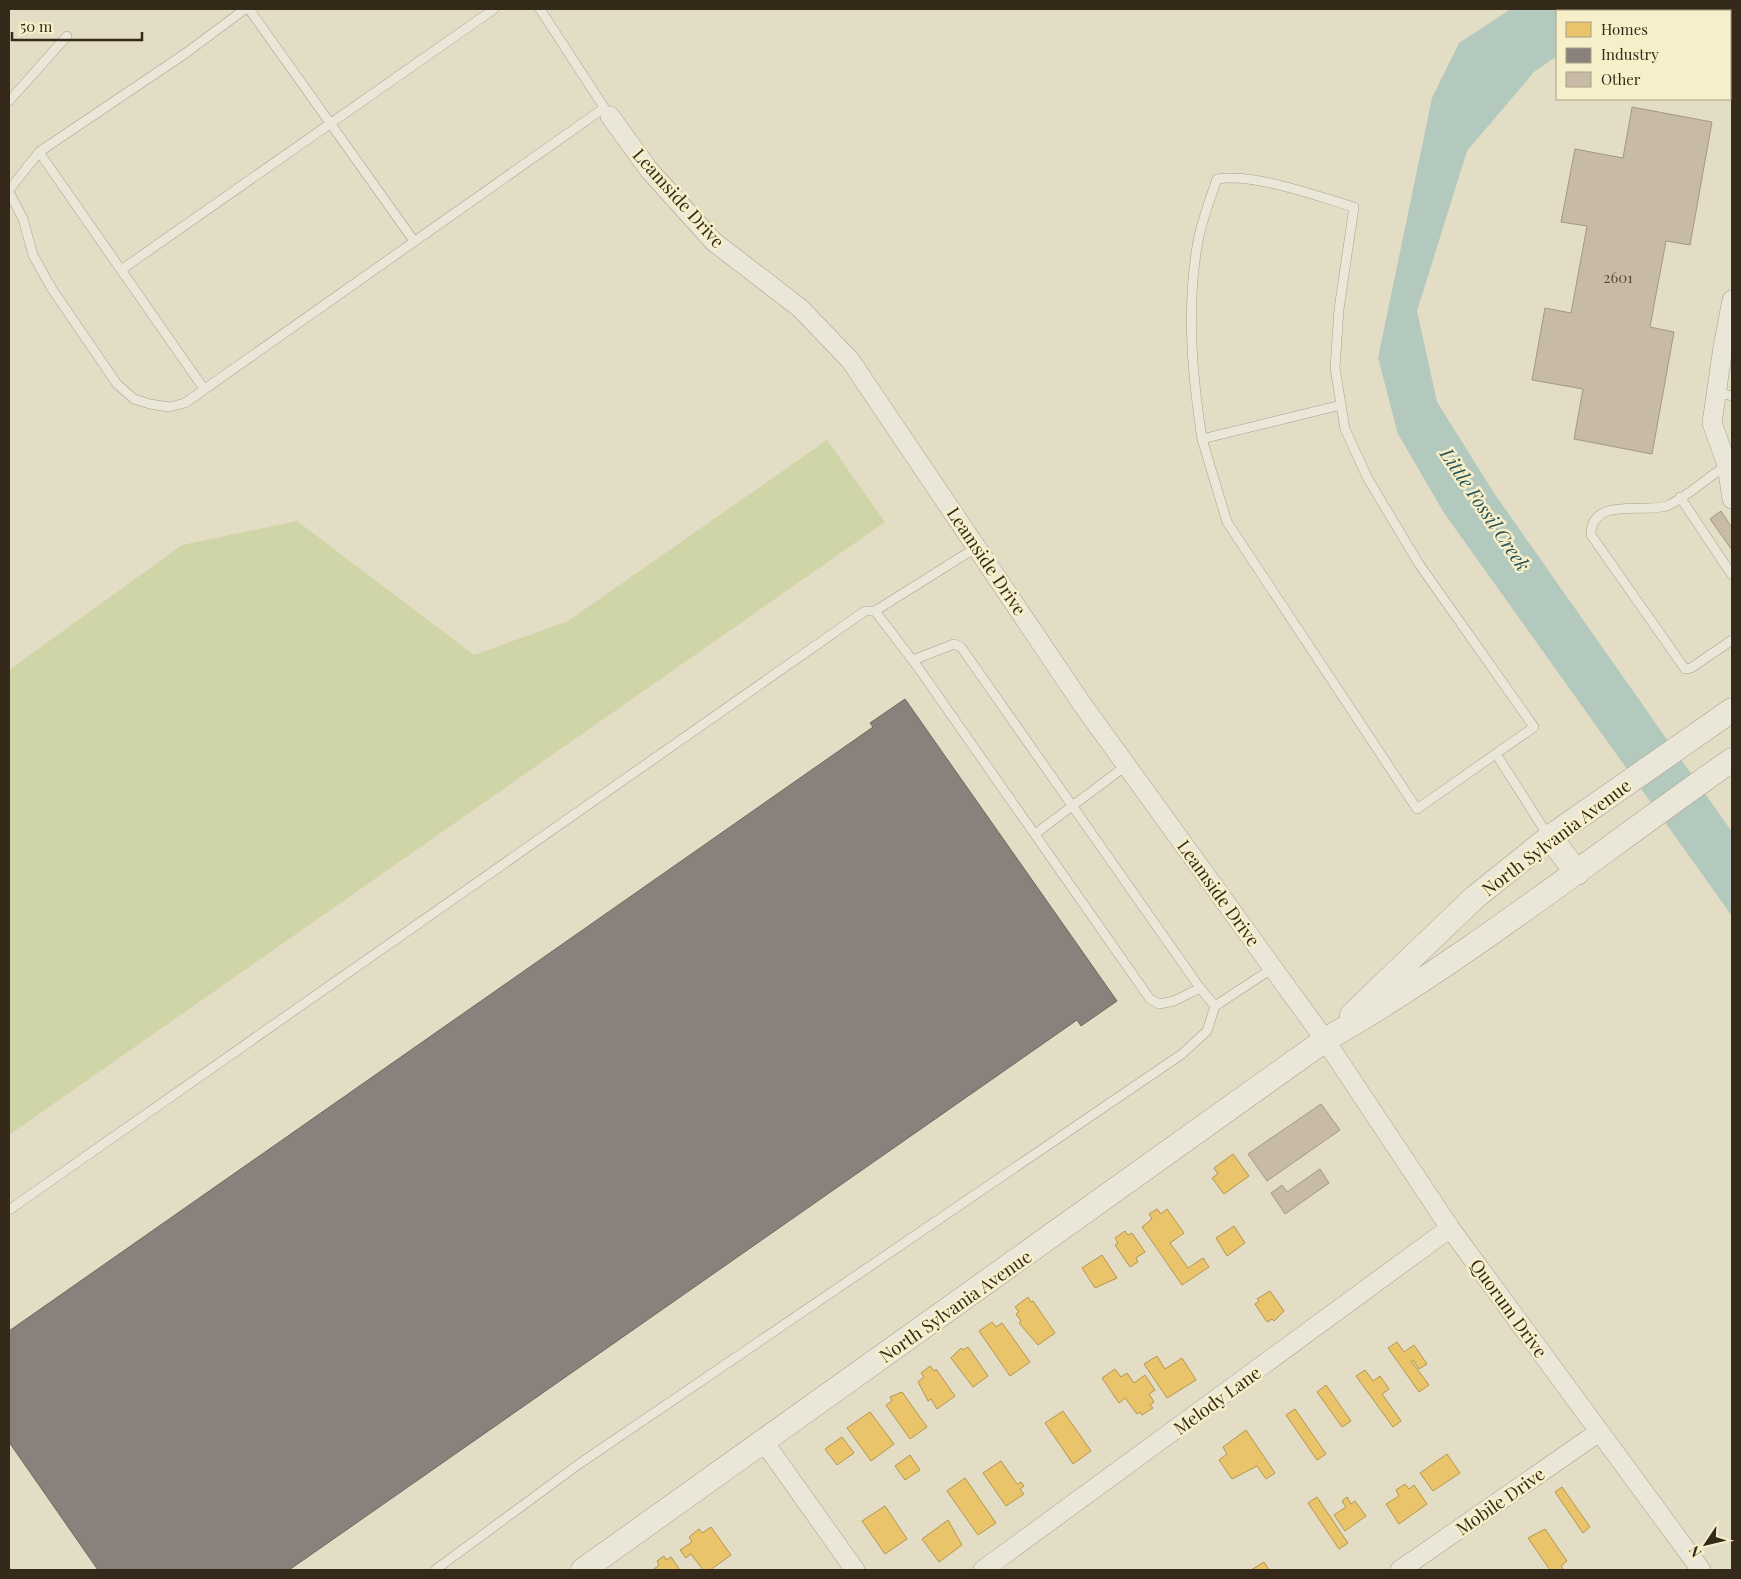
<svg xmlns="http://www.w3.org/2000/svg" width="1741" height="1579" font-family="'Playfair Display',serif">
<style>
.green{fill:#d0d5a7}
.water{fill:#b3c9be}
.homes{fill:#e9c46a;stroke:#b39652}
.industry{fill:#8a817c;stroke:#70675e}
.building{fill:#c7bba7;stroke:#a39886}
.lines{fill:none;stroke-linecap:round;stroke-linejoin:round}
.service-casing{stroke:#a7a090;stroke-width:10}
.minor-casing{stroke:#a7a090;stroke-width:20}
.tertiary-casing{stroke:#a7a090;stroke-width:25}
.service{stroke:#ebe7d8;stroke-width:9}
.minor{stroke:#ebe7d8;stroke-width:19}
.tertiary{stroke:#ebe7d8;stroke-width:24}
.labels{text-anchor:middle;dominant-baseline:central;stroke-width:5;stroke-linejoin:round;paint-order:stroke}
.number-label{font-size:15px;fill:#5a4e3c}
.street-label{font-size:18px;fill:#352919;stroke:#f7efc9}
.water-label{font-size:19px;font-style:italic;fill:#275456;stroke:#f7efc9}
</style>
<rect width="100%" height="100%" fill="#e3ddc6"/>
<path class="green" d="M 827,440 L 885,522 L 9,1135 L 9,670 L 182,545 L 297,521 L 474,655 L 568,621 Z"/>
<path class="water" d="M 1511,9 L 1627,9 L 1623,11 L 1557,11 L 1557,56 L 1534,72 L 1467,151 L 1417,311 L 1437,402 L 1494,493 L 1732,832 L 1732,916 L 1444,513 L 1398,434 L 1378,358 L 1432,98 L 1459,43 Z"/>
<path class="homes" d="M 1233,1154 L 1249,1176 L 1224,1194 L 1212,1178 L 1218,1174 L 1214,1168 Z
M 1157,1209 L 1161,1214 L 1167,1209 L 1184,1233 L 1170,1243 L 1188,1268 L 1203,1258 L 1209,1267 L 1182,1285 L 1142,1227 L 1152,1219 L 1149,1214 Z
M 1234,1226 L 1245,1243 L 1227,1256 L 1216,1238 Z
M 1125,1231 L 1128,1235 L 1132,1233 L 1145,1252 L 1136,1258 L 1138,1262 L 1130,1267 L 1115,1245 L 1118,1243 L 1115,1238 Z
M 1102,1255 L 1117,1278 L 1095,1288 L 1082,1268 Z
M 1270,1291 L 1284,1311 L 1274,1321 L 1272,1319 L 1267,1322 L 1255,1304 L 1259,1301 L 1257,1299 Z
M 1028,1297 L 1031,1302 L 1033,1301 L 1055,1333 L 1038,1345 L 1019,1323 L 1021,1321 L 1016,1314 L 1019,1312 L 1015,1307 Z
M 992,1322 L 996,1327 L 1002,1323 L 1030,1362 L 1010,1376 L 979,1331 Z
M 1397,1342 L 1404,1352 L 1414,1345 L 1427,1364 L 1419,1369 L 1413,1360 L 1411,1361 L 1429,1385 L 1419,1392 L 1388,1348 Z
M 968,1347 L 988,1376 L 973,1387 L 951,1358 L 961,1348 L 963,1350 Z
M 1157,1356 L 1165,1369 L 1182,1358 L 1196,1380 L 1167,1398 L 1144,1364 Z
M 930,1366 L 934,1371 L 936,1369 L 955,1396 L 937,1409 L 931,1399 L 928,1401 L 918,1382 L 924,1377 L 921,1373 Z
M 1115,1369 L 1121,1377 L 1127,1373 L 1134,1383 L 1145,1375 L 1155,1390 L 1149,1394 L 1154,1402 L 1150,1405 L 1153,1408 L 1142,1415 L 1140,1412 L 1137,1414 L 1125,1398 L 1119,1403 L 1102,1378 Z
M 1365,1370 L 1373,1381 L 1380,1376 L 1389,1389 L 1382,1394 L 1401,1421 L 1393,1427 L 1356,1376 Z
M 1326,1385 L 1351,1421 L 1342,1427 L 1317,1392 Z
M 902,1392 L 927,1427 L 910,1439 L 886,1405 L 892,1401 L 890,1397 Z
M 1295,1409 L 1326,1454 L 1317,1460 L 1286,1415 Z
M 1063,1411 L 1091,1451 L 1073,1464 L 1045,1423 Z
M 870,1412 L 894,1444 L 871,1461 L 847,1428 Z
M 1246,1430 L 1275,1473 L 1266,1479 L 1257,1466 L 1232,1479 L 1219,1460 L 1227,1454 L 1223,1447 Z
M 842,1437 L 854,1453 L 837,1465 L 825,1449 Z
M 1447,1454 L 1460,1473 L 1433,1491 L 1420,1473 Z
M 910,1455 L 920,1470 L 905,1480 L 895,1466 Z
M 1001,1461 L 1017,1484 L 1021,1482 L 1024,1486 L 1020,1489 L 1024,1494 L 1006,1506 L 983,1473 Z
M 965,1478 L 996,1523 L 978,1535 L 947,1491 Z
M 1405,1484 L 1409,1489 L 1414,1485 L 1427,1504 L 1399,1524 L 1386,1504 L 1399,1496 L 1396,1490 Z
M 1562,1487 L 1590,1527 L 1583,1533 L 1555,1492 Z
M 1317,1497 L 1348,1543 L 1339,1549 L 1308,1503 Z
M 1347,1497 L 1351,1504 L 1355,1501 L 1366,1516 L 1345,1531 L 1334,1515 L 1346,1507 L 1342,1501 Z
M 885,1506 L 907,1539 L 885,1554 L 862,1521 Z
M 948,1520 L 962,1545 L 939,1562 L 922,1539 Z
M 711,1527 L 731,1555 L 710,1570 L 703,1570 L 691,1554 L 686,1558 L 680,1550 L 692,1542 L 689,1537 L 699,1529 L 702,1533 Z
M 1545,1529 L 1567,1561 L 1561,1566 L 1564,1570 L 1550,1570 L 1528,1538 Z
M 664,1556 L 666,1560 L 671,1557 L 680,1570 L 655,1570 L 654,1569 L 659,1565 L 657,1561 Z
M 1264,1562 L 1269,1570 L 1251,1570 Z"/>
<path class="industry" d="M 905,699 L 1117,1001 L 1081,1026 L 1077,1020 L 289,1570 L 98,1570 L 9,1442 L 9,1331 L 873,727 L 870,723 Z"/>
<path class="building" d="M 1632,107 L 1712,122 L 1690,245 L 1666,241 L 1650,327 L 1674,332 L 1652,454 L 1574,439 L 1583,389 L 1532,380 L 1545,308 L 1571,313 L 1587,226 L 1561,222 L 1575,149 L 1623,158 Z
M 1721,511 L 1732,528 L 1732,550 L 1710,519 Z
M 1321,1104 L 1340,1130 L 1267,1181 L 1248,1154 Z
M 1320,1169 L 1329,1183 L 1285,1214 L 1271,1193 L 1282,1185 L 1287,1192 Z"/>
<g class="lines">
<defs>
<path id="service" d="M 249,9 L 414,241
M 540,9 L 607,112
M 1706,11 L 1706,9
M 1730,51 L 1732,49
M 1730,64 L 1732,67
M 9,101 L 67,36
M 39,152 L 204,389
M 9,190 L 39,152 L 186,53 L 245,9
M 9,192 L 23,219 L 33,255 L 52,289 L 117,384 L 134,399 L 150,404 L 169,407 L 185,403 L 604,108
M 121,270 L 494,9
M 1716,392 L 1732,396
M 1202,439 C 1192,373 1186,307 1198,241 C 1202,220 1210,199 1217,179 C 1255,173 1316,196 1354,207 L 1339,309 L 1335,368 L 1345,429 L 1368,479 L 1419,564 L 1534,727 L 1417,809 L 1227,522 L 1202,439 L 1341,405
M 1728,465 C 1708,476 1690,495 1669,505 C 1646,515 1591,495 1591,535 L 1685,669 L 1691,668 L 1732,640
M 1680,497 L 1732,575
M 875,611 L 977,547
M 913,660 L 954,644 L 961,647 L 1200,988
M 1496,754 L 1549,837
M 1035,834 L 1127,765
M 1215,1006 L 1273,968
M 9,1210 L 865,611 L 875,611 L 917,666 L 1150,999 L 1159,1004 L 1174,1001 L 1200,988 L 1215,1006 L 1207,1031 L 1182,1054 L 579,1464 L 435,1570"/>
<path id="minor" d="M 610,116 L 649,170 L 714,242 L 800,308 L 850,360 L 1082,704 L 1325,1040 L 1450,1228 L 1701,1570
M 1732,300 L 1723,347 L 1712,423 L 1727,465 L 1732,499
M 764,1442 L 855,1570
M 983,1570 L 1450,1228
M 1400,1570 L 1599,1432"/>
<path id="tertiary" d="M 1550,837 L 1577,873
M 1352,1015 L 1474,898 L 1550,837 L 1732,710
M 583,1570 L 1325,1040 C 1468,958 1597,854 1732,760"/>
</defs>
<use href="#service" class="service-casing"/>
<use href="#minor" class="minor-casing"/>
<use href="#tertiary" class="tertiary-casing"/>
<use href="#service" class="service"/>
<use href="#minor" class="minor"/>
<use href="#tertiary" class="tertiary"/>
</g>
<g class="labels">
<g class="number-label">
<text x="1618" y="277">2601</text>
</g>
<g class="street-label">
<text transform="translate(679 198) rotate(48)">Leamside Drive</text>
<text transform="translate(987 561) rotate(56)">Leamside Drive</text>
<text transform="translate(1556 837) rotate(-37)">North Sylvania Avenue</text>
<text transform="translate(1219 893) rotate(54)">Leamside Drive</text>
<text transform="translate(955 1306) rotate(-35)">North Sylvania Avenue</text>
<text transform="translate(1509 1308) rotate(54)">Quorum Drive</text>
<text transform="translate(1217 1400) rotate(-36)">Melody Lane</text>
<text transform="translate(1500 1501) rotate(-35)">Mobile Drive</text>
</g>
<g class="water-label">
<text transform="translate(1486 509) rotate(56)">Little Fossil Creek</text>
</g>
</g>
<rect width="1741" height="1579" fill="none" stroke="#352919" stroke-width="20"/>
<rect x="1556" y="10" width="175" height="90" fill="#f7efc9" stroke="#a9a083"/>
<rect x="1566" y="22" width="25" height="15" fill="#e9c46a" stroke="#a9a083"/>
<text x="1601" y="35" font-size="15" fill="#352919">Homes</text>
<rect x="1566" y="48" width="25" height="15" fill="#8a817c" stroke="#a9a083"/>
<text x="1601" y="60" font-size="15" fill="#352919">Industry</text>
<rect x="1566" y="72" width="25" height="15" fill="#c7bba7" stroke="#a9a083"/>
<text x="1601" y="85" font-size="15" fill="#352919">Other</text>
<g transform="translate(1706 1544) rotate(235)" stroke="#f7efc9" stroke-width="4" paint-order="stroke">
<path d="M0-4L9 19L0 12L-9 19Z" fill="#352919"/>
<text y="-8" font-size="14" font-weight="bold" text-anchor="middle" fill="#352919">N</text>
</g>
<path d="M12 32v8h130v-8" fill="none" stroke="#352919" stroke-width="2.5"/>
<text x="20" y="32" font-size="15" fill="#352919" stroke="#f7efc9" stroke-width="4" paint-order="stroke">50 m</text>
</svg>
